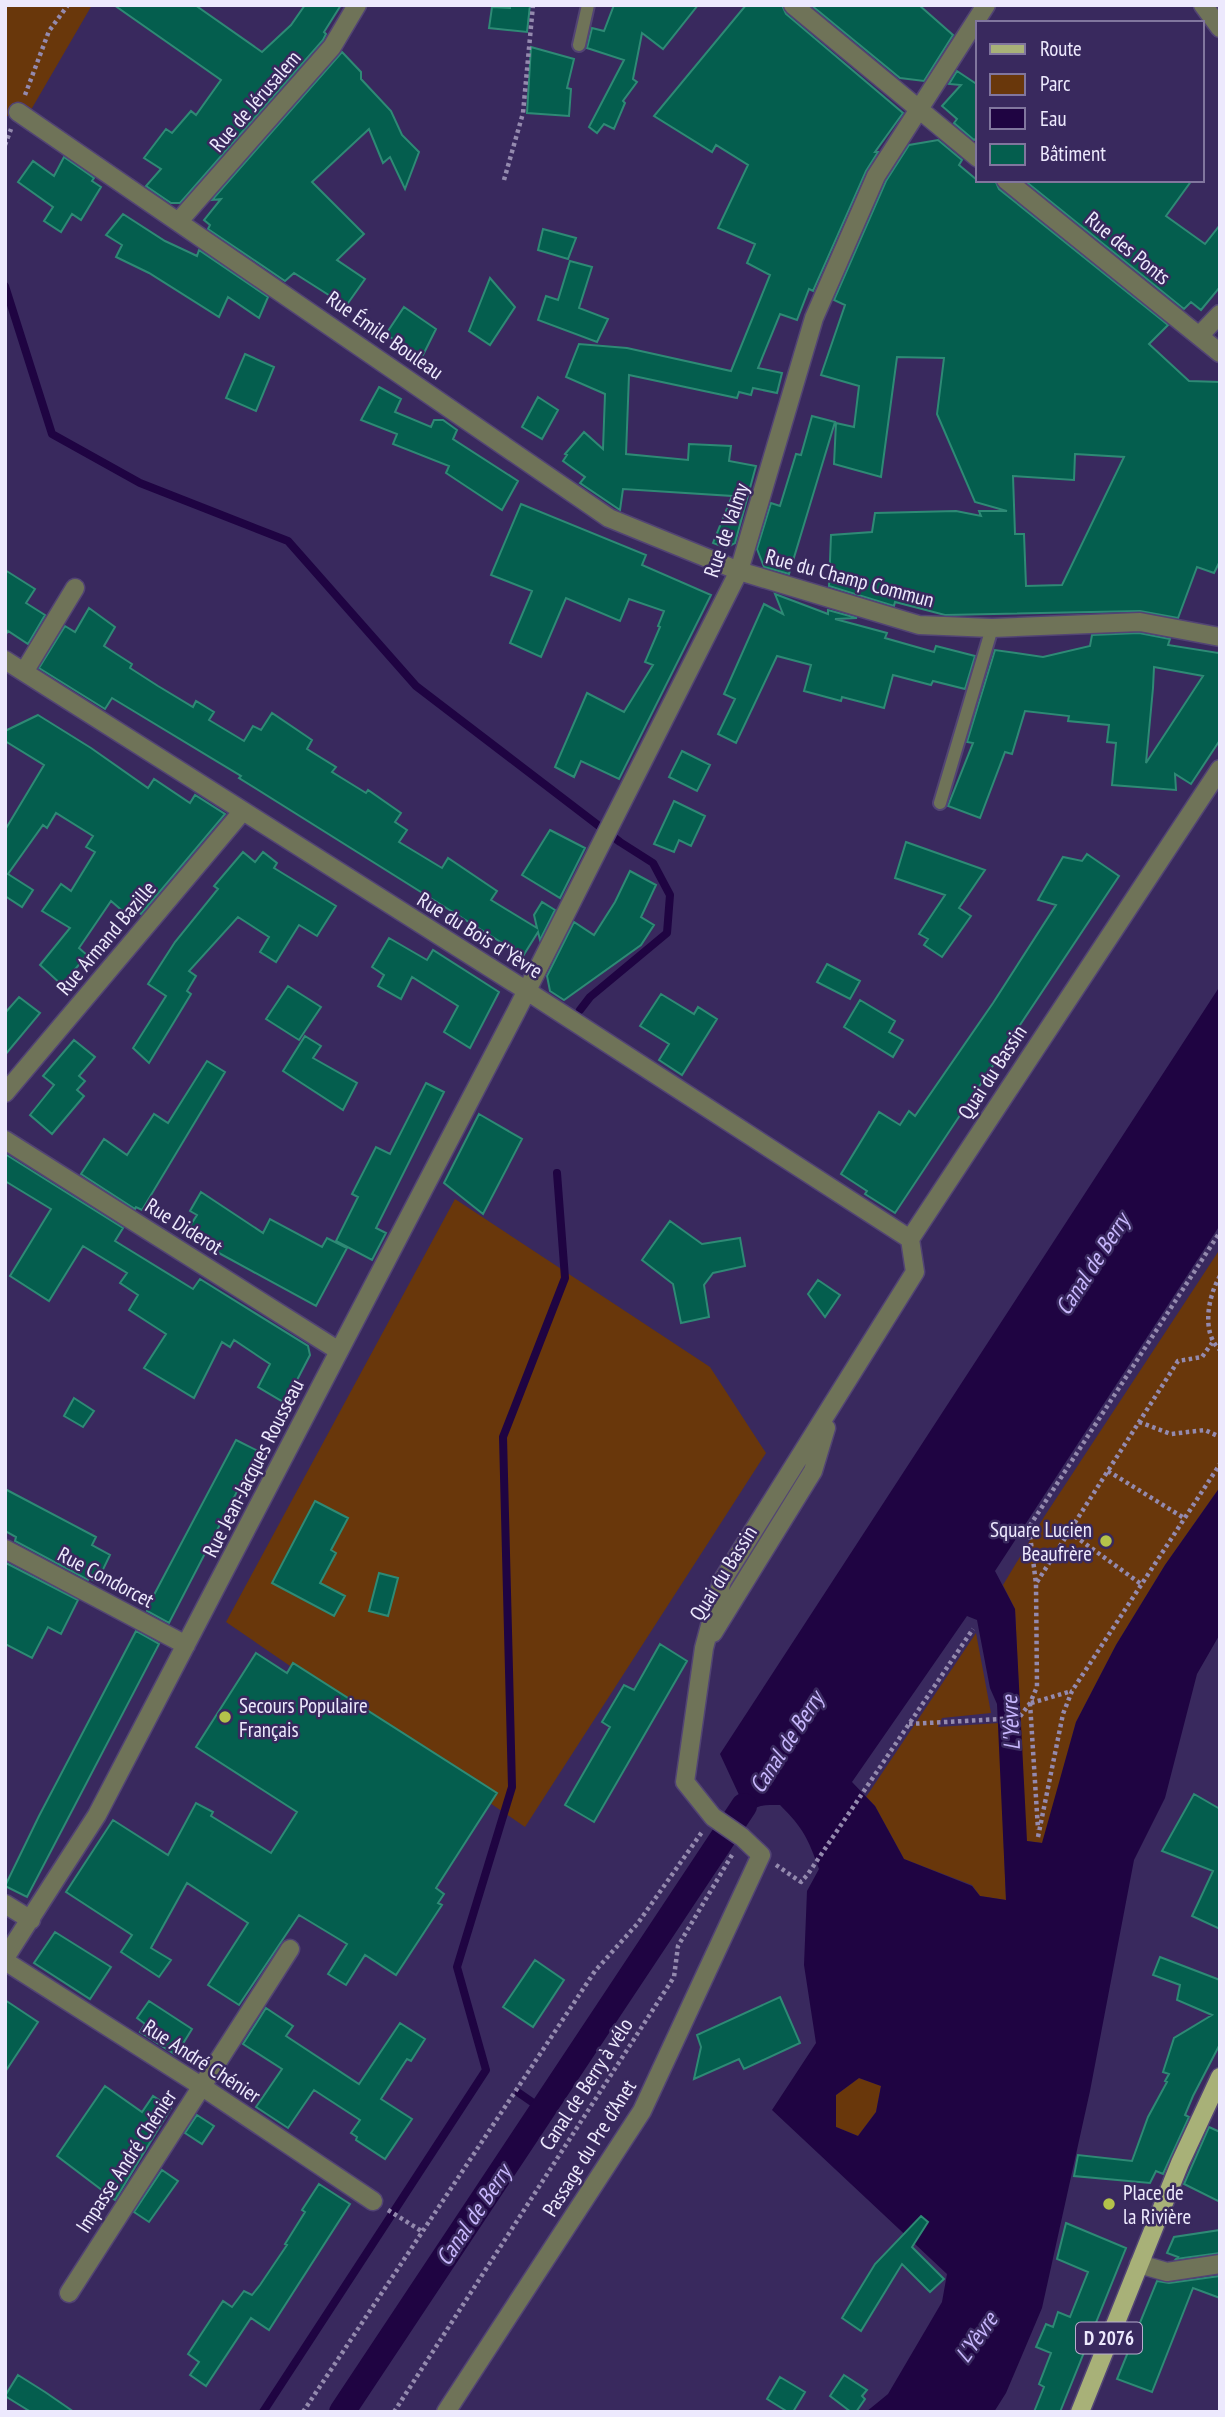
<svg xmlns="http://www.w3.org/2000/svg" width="1225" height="2417" font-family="'PT Sans Narrow',sans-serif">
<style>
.green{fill:#69370b}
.water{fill:#1f0442;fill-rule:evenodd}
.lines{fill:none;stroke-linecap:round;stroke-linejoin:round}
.stream{stroke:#1f0442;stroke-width:8}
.canal{stroke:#1f0442;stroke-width:26}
.building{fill:#045e4e;stroke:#2e8a75;stroke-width:2;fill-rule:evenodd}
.service-casing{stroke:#524474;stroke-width:16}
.minor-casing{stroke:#524474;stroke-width:21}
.primary-casing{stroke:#524474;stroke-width:21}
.path{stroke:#948aae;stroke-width:4.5;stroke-dasharray:3.5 3.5;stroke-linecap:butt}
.service{stroke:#6f7358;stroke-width:12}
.minor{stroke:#6f7358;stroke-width:18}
.primary{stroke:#a8b178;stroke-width:18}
.poi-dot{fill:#b4c24a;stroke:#39295e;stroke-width:2.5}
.labels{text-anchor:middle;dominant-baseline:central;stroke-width:5;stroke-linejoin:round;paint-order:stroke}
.shield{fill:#39295e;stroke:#b7afcd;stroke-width:2}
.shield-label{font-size:19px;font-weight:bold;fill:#ede9fd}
.street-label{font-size:21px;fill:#ede9fd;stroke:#39295e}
.poi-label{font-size:21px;fill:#ede9fd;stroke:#39295e;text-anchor:start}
.water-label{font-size:23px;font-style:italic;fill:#c8b7fd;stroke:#39295e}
</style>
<rect width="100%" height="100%" fill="#39295e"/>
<path class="green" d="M 5,5 L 92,5 L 28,115 L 5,116 Z
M 455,1199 L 710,1367 L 766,1453 L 525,1827 L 226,1622 Z
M 1220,1249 L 1220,1487 L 1165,1565 L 1116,1645 L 1076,1722 L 1043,1843 L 1026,1841 L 1015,1609 L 1003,1585 L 1044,1517 Z
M 976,1633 L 991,1713 L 942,1718 L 938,1727 L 999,1723 L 1006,1900 L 980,1896 L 972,1885 L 904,1859 L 875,1806 L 866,1797 Z
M 859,2078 L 881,2086 L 876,2112 L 858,2136 L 836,2127 L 836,2095 Z"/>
<path class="water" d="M 1220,986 L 1220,1225 L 995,1571 L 1015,1609 L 1027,1841 L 1042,1843 L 1076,1722 L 1116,1645 L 1165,1565 L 1220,1487 L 1220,1634 L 1197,1674 L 1165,1798 L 1134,1860 L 1090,2091 L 1042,2308 L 1006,2393 L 994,2412 L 866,2412 L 888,2394 L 942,2302 L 947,2274 L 772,2110 L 816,2043 L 804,1965 L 807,1891 L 819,1869 C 808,1838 803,1828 780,1805 C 759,1805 754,1805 741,1822 L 732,1816 L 740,1797 L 720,1754 ZM 967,1616 L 977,1620 L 990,1688 L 997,1704 L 1006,1900 L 980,1896 L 972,1886 L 904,1859 L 875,1806 L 852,1782 ZM 859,2078 L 881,2086 L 876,2112 L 858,2136 L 836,2127 L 836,2095 Z"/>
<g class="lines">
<path class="stream" d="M 5,286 L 52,434 L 140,483 L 288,541 L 416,686 L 620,842 L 653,863 L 670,895 L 667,933 L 590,997 L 580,1010
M 519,2093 L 542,2109
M 263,2412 L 486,2070 L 457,1967 L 512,1787 L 503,1437 L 565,1278 L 557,1173"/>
<path class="canal" d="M 342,2412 L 744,1806"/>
</g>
<path class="building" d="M 114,5 L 195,5 L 262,52 L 291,25 L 305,5 L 341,5 L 324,32 L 326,34 L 323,40 L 180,203 L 171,203 L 146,186 L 161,169 L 144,158 L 166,129 L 172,133 L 191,111 L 196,115 L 221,80 Z
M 510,5 L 530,5 L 527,32 L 489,28 L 492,7 L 510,8 Z
M 614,5 L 698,5 L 663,49 L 642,33 L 633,79 L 637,82 L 623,101 L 625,103 L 614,129 L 604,124 L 597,133 L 589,127 L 624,60 L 587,48 L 592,28 L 604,31 Z
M 746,5 L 782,5 L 786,14 L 903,113 L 875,152 L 878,152 L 866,171 L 813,291 L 809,289 L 797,320 L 780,314 L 758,368 L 782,373 L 777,393 L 753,388 L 751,395 L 739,392 L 737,398 L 629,375 L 626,454 L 688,460 L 689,444 L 731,446 L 729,461 L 756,466 L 735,543 L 726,548 L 713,543 L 732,496 L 623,489 L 620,510 L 580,483 L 585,477 L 563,461 L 567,455 L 565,454 L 584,432 L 603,449 L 605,394 L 566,377 L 579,344 L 627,348 L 731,371 L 770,275 L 747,263 L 755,244 L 718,228 L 748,165 L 716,145 L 712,152 L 654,116 Z
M 811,5 L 919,5 L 953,35 L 924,81 L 900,78 Z
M 531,47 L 574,59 L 567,88 L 571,89 L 569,116 L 527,113 Z
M 342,52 L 361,72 L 361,79 L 391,111 L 402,135 L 419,152 L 405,189 L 390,157 L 383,163 L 369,129 L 312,182 L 364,234 L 337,260 L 365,279 L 346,306 L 294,273 L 285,281 L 208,229 L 210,225 L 204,220 L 221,199 L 212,200 Z
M 957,71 L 978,85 L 978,137 L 974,140 L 954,123 L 957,119 L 942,106 L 961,85 L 949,84 Z
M 938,140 L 962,160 L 959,165 L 977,180 L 995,180 L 999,189 L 1168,325 L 1149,344 L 1189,381 L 1220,382 L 1220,561 L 1214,573 L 1197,567 L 1178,618 L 1140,611 L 945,615 L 895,602 L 894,606 L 829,586 L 831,535 L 872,532 L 875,513 L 956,511 L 981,516 L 979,511 L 1007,511 L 975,502 L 937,414 L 944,358 L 897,357 L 881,477 L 834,464 L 836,423 L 854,427 L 859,386 L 821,375 L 845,305 L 834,300 L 886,181 L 909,145 ZM 1075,454 L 1124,457 L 1062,585 L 1026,586 L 1024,534 L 1015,534 L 1013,476 L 1074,480 Z
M 64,157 L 94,178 L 92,181 L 101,187 L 81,220 L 72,214 L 61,232 L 44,221 L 53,207 L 18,182 L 33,161 L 54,176 Z
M 1024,180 L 1192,180 L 1166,216 L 1205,244 L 1220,225 L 1220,287 L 1201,310 L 1191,302 L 1184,309 Z
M 123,214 L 165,241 L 197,256 L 199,250 L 268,297 L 259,318 L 228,297 L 219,317 L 149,273 L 116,257 L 122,245 L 106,235 Z
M 543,229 L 576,238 L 568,259 L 538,250 Z
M 570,261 L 592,267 L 579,308 L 608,319 L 597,342 L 538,320 L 546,296 L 558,300 Z
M 490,278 L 515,307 L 490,345 L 469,331 Z
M 404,307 L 436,329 L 421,359 L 386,334 Z
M 245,354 L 274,367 L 256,411 L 226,398 Z
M 379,387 L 401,399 L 395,412 L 431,427 L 434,420 L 443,420 L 457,430 L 453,439 L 518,481 L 502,510 L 446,473 L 449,466 L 393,444 L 397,434 L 361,420 Z
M 538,397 L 558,410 L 542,439 L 522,427 Z
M 812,416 L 835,422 L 789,574 L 764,567 L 757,549 L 771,503 L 780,506 L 796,454 L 801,455 Z
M 521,504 L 646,555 L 642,565 L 711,595 L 619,779 L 581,761 L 574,777 L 555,767 L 587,693 L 624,712 L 653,665 L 645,662 L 660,627 L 658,626 L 664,611 L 629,599 L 620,621 L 566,598 L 541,657 L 510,643 L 532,591 L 491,575 Z
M 5,570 L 35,589 L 26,603 L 45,615 L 28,644 L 8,631 L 5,636 Z
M 775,594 L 828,614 L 828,610 L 857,618 L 835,619 L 887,633 L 885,638 L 934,652 L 936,646 L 975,656 L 965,689 L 933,681 L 931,685 L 893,675 L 884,708 L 842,697 L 841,701 L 804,691 L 811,665 L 777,656 L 736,743 L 718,734 L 735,699 L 724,694 L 764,604 L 783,614 Z
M 89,608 L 115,627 L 104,646 L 132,664 L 130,668 L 158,686 L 193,707 L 196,701 L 214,712 L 209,720 L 244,741 L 253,726 L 261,730 L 272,713 L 312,740 L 307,749 L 336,767 L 332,772 L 366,793 L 368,790 L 401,813 L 395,822 L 407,830 L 399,842 L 442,868 L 448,858 L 497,891 L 491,900 L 537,928 L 534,915 L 542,902 L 555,910 L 540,940 L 538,932 L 523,956 L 239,778 L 241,776 L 112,698 L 105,709 L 39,668 L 65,626 L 75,632 Z
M 1139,633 L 1170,639 L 1168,645 L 1218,653 L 1220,650 L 1220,740 L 1191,784 L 1175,774 L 1176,790 L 1112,785 L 1116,743 L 1107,742 L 1109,725 L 1068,721 L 1069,716 L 1025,711 L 1012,754 L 1005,752 L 980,818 L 948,806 L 973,743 L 967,742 L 995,650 L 1043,657 L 1090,646 L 1092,635 ZM 1154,667 L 1203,676 L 1146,763 L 1153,688 Z
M 38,715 L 91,748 L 148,788 L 154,779 L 190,803 L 195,795 L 225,814 L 141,914 L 132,905 L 125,913 L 111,901 L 79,948 L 87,955 L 62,985 L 40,965 L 70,928 L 42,911 L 61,884 L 71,891 L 95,852 L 86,847 L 93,836 L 56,813 L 47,828 L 43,825 L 8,874 L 33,890 L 22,907 L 5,896 L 5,830 L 44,765 L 5,741 L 5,731 Z
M 682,751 L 710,765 L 697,791 L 669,777 Z
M 674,801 L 705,816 L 691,846 L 679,840 L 674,852 L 654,844 Z
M 550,830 L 585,848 L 560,898 L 522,875 Z
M 906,842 L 985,870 L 959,908 L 971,916 L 942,957 L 924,945 L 928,939 L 919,934 L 945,895 L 895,878 Z
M 243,852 L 255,862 L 263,852 L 277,863 L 274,868 L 336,906 L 317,936 L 299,925 L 276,962 L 260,952 L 269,937 L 238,917 L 189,971 L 196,976 L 187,991 L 191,994 L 149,1063 L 133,1048 L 166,996 L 148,984 L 175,942 L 218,889 L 214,886 Z
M 1087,854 L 1119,876 L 895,1213 L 865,1194 L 867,1191 L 841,1174 L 879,1112 L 900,1125 L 909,1111 L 915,1116 L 993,1003 L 1056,905 L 1038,900 L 1063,857 L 1082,861 Z
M 630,871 L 656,885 L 641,917 L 654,925 L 641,945 L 564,1000 L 550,991 L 547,976 L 574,922 L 594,935 L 615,902 Z
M 389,938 L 427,960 L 433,950 L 499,992 L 470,1048 L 444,1032 L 458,1006 L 412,977 L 401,999 L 378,986 L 384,975 L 372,967 Z
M 827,964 L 860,981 L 850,999 L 817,982 Z
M 288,986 L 321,1007 L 299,1040 L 266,1019 Z
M 661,994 L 694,1014 L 698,1007 L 717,1019 L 682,1075 L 659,1060 L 669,1044 L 640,1026 Z
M 19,997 L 40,1013 L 5,1055 L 5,1013 Z
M 860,1000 L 895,1021 L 889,1032 L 903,1040 L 893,1057 L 844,1027 Z
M 305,1036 L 321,1046 L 313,1058 L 357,1083 L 343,1110 L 283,1071 Z
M 74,1040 L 95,1057 L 79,1076 L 85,1081 L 77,1090 L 84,1096 L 52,1134 L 30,1115 L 54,1085 L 43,1076 Z
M 207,1061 L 225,1072 L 142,1210 L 136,1207 L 135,1209 L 81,1174 L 104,1139 L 127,1155 L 154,1114 L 168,1123 Z
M 426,1083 L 444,1092 L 376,1228 L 386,1233 L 372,1260 L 336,1241 L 358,1197 L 352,1194 L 376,1147 L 390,1154 Z
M 479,1114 L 522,1139 L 483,1214 L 444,1183 Z
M 5,1154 L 123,1228 L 115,1241 L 193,1289 L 200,1279 L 308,1346 L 310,1355 L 285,1403 L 258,1387 L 270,1364 L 234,1340 L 230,1347 L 222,1342 L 194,1398 L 144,1368 L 166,1334 L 129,1310 L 138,1295 L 120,1283 L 127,1273 L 83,1246 L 49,1301 L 10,1276 L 51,1209 L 5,1181 Z
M 201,1192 L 263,1233 L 270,1219 L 322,1247 L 327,1238 L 347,1248 L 316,1306 L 217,1252 L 221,1245 L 190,1226 L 197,1215 L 190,1211 Z
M 670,1221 L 702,1244 L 740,1238 L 745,1266 L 713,1273 L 704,1285 L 709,1317 L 681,1323 L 673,1284 L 642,1260 Z
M 818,1280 L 840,1295 L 825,1317 L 808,1294 Z
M 74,1398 L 94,1411 L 83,1427 L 64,1416 Z
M 236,1440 L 258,1451 L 169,1623 L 147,1611 L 147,1608 Z
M 5,1489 L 96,1537 L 92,1545 L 110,1555 L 97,1582 L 89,1578 L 88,1580 L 15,1541 L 16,1537 L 5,1531 Z
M 315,1501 L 348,1518 L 331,1550 L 336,1553 L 320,1583 L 345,1596 L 334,1616 L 272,1583 Z
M 6,1563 L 78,1600 L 61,1634 L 48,1627 L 32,1658 L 5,1644 Z
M 379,1573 L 398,1578 L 388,1616 L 369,1611 Z
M 136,1631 L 159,1644 L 27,1897 L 5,1886 L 39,1816 Z
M 660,1644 L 687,1661 L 594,1822 L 565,1805 L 610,1727 L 602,1722 L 624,1685 L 634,1690 Z
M 256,1653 L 287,1673 L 293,1663 L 497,1793 L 436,1888 L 444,1894 L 438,1903 L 442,1905 L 396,1975 L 365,1955 L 346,1985 L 328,1974 L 347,1944 L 299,1915 L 239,2005 L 208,1985 L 248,1923 L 187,1883 L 151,1948 L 171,1960 L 159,1977 L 121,1952 L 132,1935 L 66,1892 L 113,1820 L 168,1855 L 196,1803 L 213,1812 L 211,1816 L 271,1853 L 297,1812 L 196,1747 Z
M 1194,1794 L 1220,1809 L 1220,1929 L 1192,1916 L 1213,1871 L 1162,1851 Z
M 55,1932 L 111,1967 L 90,1999 L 34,1963 Z
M 1160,1957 L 1220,1980 L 1220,2044 L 1193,2096 L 1185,2115 L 1189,2117 L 1163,2174 L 1156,2171 L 1150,2183 L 1074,2176 L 1078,2155 L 1132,2161 L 1148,2117 L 1167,2082 L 1165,2081 L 1169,2074 L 1163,2072 L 1174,2038 L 1212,2015 L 1177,2000 L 1180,1985 L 1153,1975 Z
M 535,1960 L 564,1980 L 533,2027 L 503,2007 Z
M 780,1997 L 800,2043 L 744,2069 L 739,2059 L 694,2079 L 701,2047 L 697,2035 Z
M 5,2000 L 38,2022 L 5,2072 Z
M 149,2001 L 192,2029 L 176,2055 L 140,2032 L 145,2024 L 137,2018 Z
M 266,2008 L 293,2026 L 286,2036 L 359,2084 L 400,2023 L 425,2039 L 411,2061 L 407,2059 L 381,2099 L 412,2119 L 385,2159 L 356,2140 L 357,2137 L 351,2133 L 360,2120 L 314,2090 L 288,2128 L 256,2107 L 282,2069 L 243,2044 Z
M 105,2086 L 142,2112 L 153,2096 L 171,2108 L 115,2200 L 57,2156 Z
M 197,2115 L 214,2126 L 202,2144 L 185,2133 Z
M 1209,2127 L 1220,2132 L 1220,2202 L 1184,2184 Z
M 162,2170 L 178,2181 L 149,2222 L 134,2212 Z
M 319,2184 L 350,2204 L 269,2330 L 251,2318 L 206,2386 L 190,2375 L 199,2362 L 188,2354 L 223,2301 L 232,2307 L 244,2291 L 252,2295 L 260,2285 L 287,2245 L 285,2244 L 305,2212 L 302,2210 Z
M 921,2216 L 928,2222 L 912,2247 L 944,2279 L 930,2292 L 902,2264 L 861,2331 L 842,2318 L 875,2264 Z
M 1066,2223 L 1126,2248 L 1060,2412 L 1034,2412 L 1044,2387 L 1039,2384 L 1051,2353 L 1036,2347 L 1046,2324 L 1053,2327 L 1058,2312 L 1070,2317 L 1088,2272 L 1057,2259 Z
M 1220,2230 L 1220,2253 L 1176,2259 L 1178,2257 L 1167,2253 L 1174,2237 Z
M 1220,2276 L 1220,2298 L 1193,2288 L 1152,2392 L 1117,2379 L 1157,2281 L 1169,2283 Z
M 18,2375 L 45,2392 L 74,2412 L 31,2412 L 5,2396 Z
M 844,2375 L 867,2390 L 862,2396 L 865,2399 L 856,2412 L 851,2412 L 830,2396 Z
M 780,2377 L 805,2392 L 793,2412 L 788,2412 L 767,2399 Z"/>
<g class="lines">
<defs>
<path id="service" d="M 579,45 L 588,5
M 940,803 L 992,628"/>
<path id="minor" d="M 793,5 L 978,158
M 1203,5 L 1220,28
M 18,112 L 609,518 L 739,571 L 919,625 L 992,628 L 1140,622 L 1220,637
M 1006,180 L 1220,353
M 179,221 L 332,47 L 357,5
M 1199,336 L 1220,314
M 5,660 L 527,991 L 910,1239
M 24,672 L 75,588
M 5,1093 L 242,812
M 5,1140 L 339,1351
M 5,1549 L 186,1645
M 713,1633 L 813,1471 L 826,1428
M 5,1904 L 31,1920
M 5,1958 L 97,1815 L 517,1010 L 739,571 L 814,318 L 876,176 L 986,5
M 5,1961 L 201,2086 L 373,2201
M 1139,2264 L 1167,2272 L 1220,2264
M 69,2293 L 290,1949
M 446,2412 L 642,2111 L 761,1855 L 742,1837 L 713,1817 L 685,1782 L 704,1648 L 722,1581 L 915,1272 L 910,1239 L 1220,769"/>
<path id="primary" d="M 1080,2412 L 1180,2163 L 1220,2077"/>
</defs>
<use href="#service" class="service-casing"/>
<use href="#minor" class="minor-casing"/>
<use href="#primary" class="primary-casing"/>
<path class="path" d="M 25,95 L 49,31 L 68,5
M 5,145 L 11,129
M 504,180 L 523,113 L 533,5
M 1220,1276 C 1208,1296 1201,1333 1220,1350
M 1139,1422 L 1171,1434 L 1205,1430 L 1220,1437
M 1108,1471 L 1184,1518
M 1069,1532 L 1141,1584
M 1037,1582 L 1178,1361 L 1202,1357 L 1212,1343
M 1030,1703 L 1038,1829
M 1031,1703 L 1072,1691
M 909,1724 L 1019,1718 L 1030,1703 L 1037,1687 L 1036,1584 L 1029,1527 L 1220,1232
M 1038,1837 L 1063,1714 L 1072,1691 L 1220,1464
M 776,1865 L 801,1882 L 808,1874 L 973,1629
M 388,2210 L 423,2232
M 303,2412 L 595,1971 L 638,1923 L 702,1832
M 394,2412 L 674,1977 L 678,1946 L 732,1855"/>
<use href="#service" class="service"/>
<use href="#minor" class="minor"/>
<use href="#primary" class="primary"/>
</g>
<g class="poi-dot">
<circle cx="1106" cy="1541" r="7"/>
<circle cx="225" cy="1717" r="7"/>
<circle cx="1109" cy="2204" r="7"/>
</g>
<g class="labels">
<rect class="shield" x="1076" y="2322.5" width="66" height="31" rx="5"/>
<g class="shield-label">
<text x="1109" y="2338">D 2076</text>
</g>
<g class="street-label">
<text transform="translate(255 101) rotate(-49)">Rue de Jérusalem</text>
<text transform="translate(1128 248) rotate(39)">Rue des Ponts</text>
<text transform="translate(385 335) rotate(35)">Rue Émile Bouleau</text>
<text transform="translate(726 530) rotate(-71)">Rue de Valmy</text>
<text transform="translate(850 578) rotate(15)">Rue du Champ Commun</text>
<text transform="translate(480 935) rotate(32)">Rue du Bois d'Yèvre</text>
<text transform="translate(106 938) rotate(-50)">Rue Armand Bazille</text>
<text transform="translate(992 1072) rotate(-57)">Quai du Bassin</text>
<text transform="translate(184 1226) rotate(32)">Rue Diderot</text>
<text transform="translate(253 1468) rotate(-63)">Rue Jean-Jacques Rousseau</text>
<text transform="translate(723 1573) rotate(-58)">Quai du Bassin</text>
<text transform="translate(106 1577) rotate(28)">Rue Condorcet</text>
<text transform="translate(202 2061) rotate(33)">Rue André Chénier</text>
<text transform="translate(586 2084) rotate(-57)">Canal de Berry à vélo</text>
<text transform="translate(589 2148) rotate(-58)">Passage du Pre d’Anet</text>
<text transform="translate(126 2161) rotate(-57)">Impasse André Chénier</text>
</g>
<g class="poi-label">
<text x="1092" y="1529" text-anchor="end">Square Lucien<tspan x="1092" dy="24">Beaufrère</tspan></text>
<text x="239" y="1705">Secours Populaire<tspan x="239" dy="24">Français</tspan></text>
<text x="1123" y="2192">Place de<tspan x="1123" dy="24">la Rivière</tspan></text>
</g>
<g class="water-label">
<text transform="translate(1092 1264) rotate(-57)">Canal de Berry</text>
<text transform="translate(1010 1723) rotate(-93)">L'Yèvre</text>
<text transform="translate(786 1742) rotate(-57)">Canal de Berry</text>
<text transform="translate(473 2215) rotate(-56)">Canal de Berry</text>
<text transform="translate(976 2337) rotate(-55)">L'Yèvre</text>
</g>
</g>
<rect width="1225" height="2417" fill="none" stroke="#ede9fd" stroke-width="14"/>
<rect x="976" y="21" width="228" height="161" fill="#39295e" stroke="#81769e" stroke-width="2"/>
<rect x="990" y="44" width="35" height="10" fill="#a8b178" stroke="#81769e" stroke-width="2"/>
<text x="1040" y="56" font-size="21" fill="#ede9fd">Route</text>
<rect x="990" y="74" width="35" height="21" fill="#69370b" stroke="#81769e" stroke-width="2"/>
<text x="1040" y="91" font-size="21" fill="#ede9fd">Parc</text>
<rect x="990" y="108" width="35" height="21" fill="#1f0442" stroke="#81769e" stroke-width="2"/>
<text x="1040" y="126" font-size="21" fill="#ede9fd">Eau</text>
<rect x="990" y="144" width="35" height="21" fill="#045e4e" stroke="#81769e" stroke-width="2"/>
<text x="1040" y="161" font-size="21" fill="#ede9fd">Bâtiment</text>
</svg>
